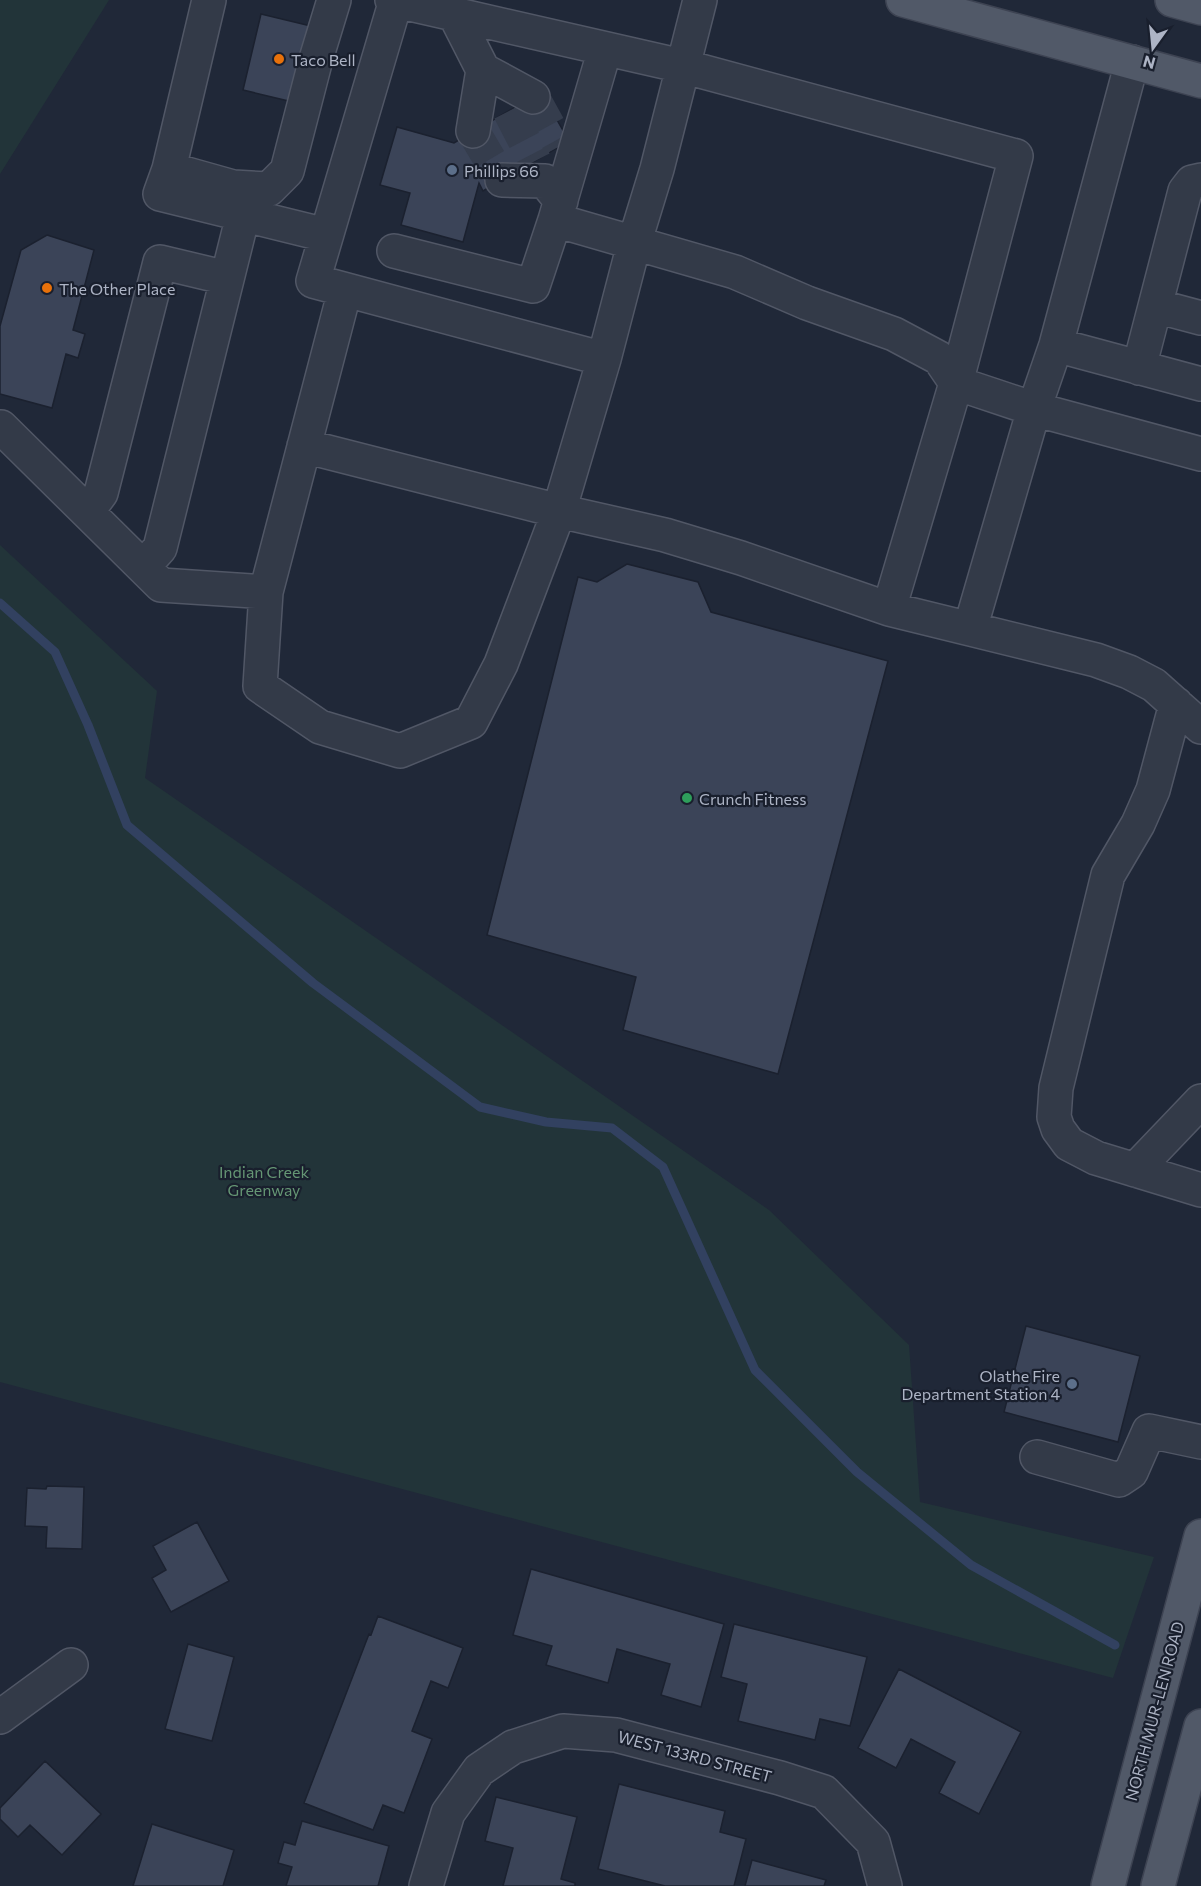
<svg xmlns="http://www.w3.org/2000/svg" width="1201" height="1886" font-family="Commissioner,sans-serif">
<style>
.green{fill:#223439}
.lines{fill:none;stroke-linecap:round;stroke-linejoin:round}
.stream{stroke:#324160;stroke-width:9}
.building{fill:#3b4458;stroke:#1b212f;stroke-width:1.5}
.minor-tunnel{stroke:#353d4d;stroke-width:33;stroke-dasharray:33 16;stroke-linecap:butt}
.minor-casing{stroke:#515766;stroke-width:36}
.major-casing{stroke:#3d4352;stroke-width:36}
.minor{stroke:#333a48;stroke-width:33}
.major{stroke:#515968;stroke-width:33}
.food-dot{fill:#e8710a;stroke:#191f2d;stroke-width:2}
.service-dot{fill:#5c6f8a;stroke:#191f2d;stroke-width:2}
.leisure-dot{fill:#2e9e5b;stroke:#191f2d;stroke-width:2}
.labels{text-anchor:middle;dominant-baseline:central;stroke-width:4.5;stroke-linejoin:round;paint-order:stroke}
.poi-label{font-size:16px;fill:#adb4c5;stroke:#191f2d;text-anchor:start}
.park-label{font-size:16px;fill:#659674;stroke:#191f2d}
.street-label{font-size:16px;fill:#adb4c5;stroke:#191f2d}
</style>
<rect width="100%" height="100%" fill="#202838"/>
<path class="green" d="M 0,0 L 109,0 L 0,174 Z
M 0,545 L 157,691 L 145,778 L 769,1210 L 909,1345 L 920,1502 L 1154,1557 L 1113,1678 L 0,1382 Z"/>
<g class="lines">
<path class="stream" d="M 0,603 L 55,652 L 88,725 L 127,825 L 313,983 L 480,1107 L 546,1122 L 612,1128 L 663,1167 L 755,1370 L 857,1472 L 971,1565 L 1115,1645"/>
</g>
<path class="building" d="M 261,14 L 315,27 L 297,103 L 243,90 Z
M 541,92 L 569,141 L 483,191 L 479,183 L 463,242 L 401,225 L 410,193 L 380,185 L 397,127 L 454,143 Z
M 47,235 L 94,250 L 73,330 L 85,334 L 78,358 L 66,354 L 52,408 L 0,394 L 0,326 L 21,250 Z
M 627,564 L 698,582 L 711,612 L 888,661 L 778,1074 L 623,1030 L 636,977 L 487,935 L 578,577 L 597,582 Z
M 1026,1326 L 1140,1356 L 1118,1442 L 1004,1412 Z
M 47,1486 L 84,1487 L 82,1549 L 46,1548 L 47,1527 L 25,1526 L 27,1488 L 46,1489 Z
M 197,1522 L 229,1581 L 171,1612 L 152,1578 L 166,1570 L 153,1546 Z
M 531,1569 L 724,1624 L 701,1707 L 661,1695 L 670,1664 L 617,1649 L 608,1683 L 546,1665 L 552,1646 L 513,1635 Z
M 378,1616 L 463,1648 L 448,1688 L 431,1681 L 412,1731 L 432,1739 L 404,1813 L 383,1805 L 373,1830 L 304,1803 L 369,1634 L 371,1635 Z
M 734,1624 L 867,1657 L 850,1726 L 820,1719 L 815,1740 L 738,1721 L 747,1684 L 721,1677 Z
M 188,1644 L 234,1657 L 212,1741 L 165,1729 Z
M 899,1669 L 1021,1732 L 979,1814 L 939,1793 L 955,1762 L 911,1739 L 896,1768 L 858,1748 Z
M 45,1761 L 101,1814 L 62,1855 L 30,1825 L 18,1837 L 0,1819 L 0,1808 Z
M 619,1784 L 725,1811 L 720,1832 L 746,1839 L 734,1886 L 665,1886 L 598,1869 Z
M 496,1797 L 577,1817 L 561,1879 L 575,1883 L 575,1886 L 503,1886 L 513,1848 L 485,1841 Z
M 302,1821 L 389,1846 L 378,1886 L 286,1886 L 292,1867 L 278,1863 L 284,1842 L 295,1845 Z
M 152,1824 L 234,1850 L 223,1886 L 133,1886 Z
M 752,1860 L 826,1880 L 824,1886 L 745,1886 Z"/>
<g class="lines">
<path class="minor-tunnel" d="M 533,97 L 560,146
M 509,111 L 535,161
M 473,131 L 502,180"/>
<defs>
<path id="minor" d="M 209,0 L 169,169 L 160,194 L 326,235
M 392,0 L 682,66 L 1016,156 L 956,383
M 396,0 L 313,281 L 604,359
M 700,0 L 657,169 L 634,244 L 604,359 L 559,511 L 665,535 L 741,558 L 889,609 L 1096,660 L 1129,672 L 1154,685 L 1201,727
M 455,15 L 483,70 L 473,131
M 483,70 L 533,97
M 169,169 L 233,187 L 269,189 L 287,171 L 316,59 L 334,0
M 502,180 L 545,181 L 561,201
M 555,220 L 735,272 L 807,303 L 894,334 L 939,358 L 956,383
M 394,251 L 533,286 L 555,220 L 605,49
M 1156,306 L 1201,318
M 1056,345 L 1201,384
M 1139,368 L 1185,191 L 1192,182 L 1201,180
M 1,427 L 161,585 L 266,592 L 345,290
M 87,512 L 101,493 L 160,262 L 227,278
M 143,567 L 160,548 L 243,215
M 266,592 L 260,686 L 320,727 L 400,751 L 471,722 L 501,664 L 559,511 L 304,446
M 889,609 L 956,383 L 1034,409 L 1201,454
M 970,629 L 1034,409 L 1056,345 L 1132,62
M 1176,704 L 1153,790 L 1138,824 L 1108,875 L 1056,1088 L 1054,1117 L 1058,1129 L 1069,1144 L 1096,1158 L 1201,1190
M 1135,1170 L 1201,1101
M 1037,1457 L 1119,1480 L 1131,1472 L 1149,1431 L 1201,1442
M 0,1717 L 71,1665
M 426,1886 L 448,1813 L 479,1770 L 513,1747 L 563,1731 L 616,1735 L 780,1778 L 824,1792 L 873,1842 L 885,1886"/>
<path id="major" d="M 903,0 L 1201,81
M 1172,0 L 1201,8
M 1108,1886 L 1201,1536
M 1158,1886 L 1201,1726"/>
</defs>
<use href="#minor" class="minor-casing"/>
<use href="#major" class="major-casing"/>
<use href="#minor" class="minor"/>
<use href="#major" class="major"/>
</g>
<g class="food-dot">
<circle cx="279" cy="59" r="6"/>
<circle cx="47" cy="288" r="6"/>
</g>
<g class="service-dot">
<circle cx="452" cy="170" r="6"/>
<circle cx="1072" cy="1384" r="6"/>
</g>
<circle class="leisure-dot" cx="687" cy="798" r="6"/>
<g class="labels">
<g class="poi-label">
<text x="291" y="59">Taco Bell</text>
<text x="464" y="170">Phillips 66</text>
<text x="59" y="288">The Other Place</text>
<text x="699" y="798">Crunch Fitness</text>
<text x="1060" y="1375" text-anchor="end">Olathe Fire<tspan x="1060" dy="18">Department Station 4</tspan></text>
</g>
<g class="park-label">
<text x="264" y="1171">Indian Creek<tspan x="264" dy="18">Greenway</tspan></text>
</g>
<g class="street-label">
<text transform="translate(1154 1711) rotate(-75)">NORTH MUR-LEN ROAD</text>
<text transform="translate(695 1756) rotate(15)">WEST 133RD STREET</text>
</g>
</g>
<g transform="translate(1153 48) rotate(195)" stroke="#191f2d" stroke-width="4.5" paint-order="stroke">
<path d="M0-4.5L10 22L0 15L-10 22Z" fill="#adb4c5"/>
<text y="-9" font-size="16" font-weight="bold" text-anchor="middle" fill="#adb4c5">N</text>
</g>
</svg>
